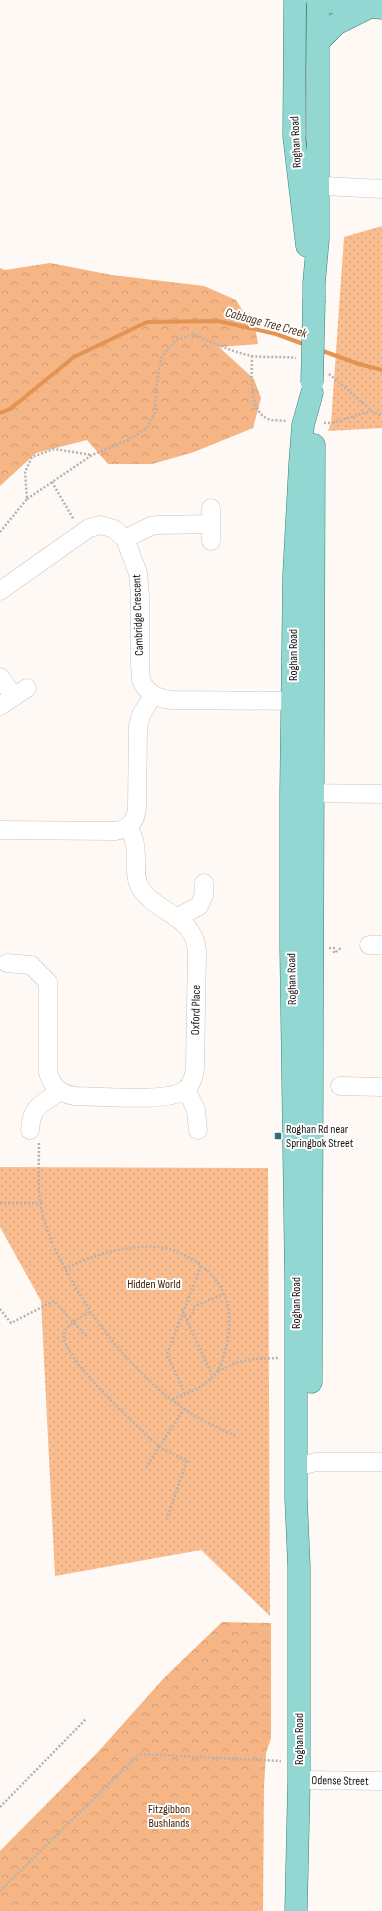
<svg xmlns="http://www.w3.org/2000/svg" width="382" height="1911" font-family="'Sofia Sans Condensed',sans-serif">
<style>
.grass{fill:url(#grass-dots)}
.forest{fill:url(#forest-crowns)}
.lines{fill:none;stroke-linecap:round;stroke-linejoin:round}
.stream{stroke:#e39455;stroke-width:4}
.minor-casing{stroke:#ccc4bf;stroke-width:19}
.major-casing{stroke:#38817a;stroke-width:23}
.path{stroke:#b6b2af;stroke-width:2.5;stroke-dasharray:2 2;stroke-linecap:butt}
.minor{stroke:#fff;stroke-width:18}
.major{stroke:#92d7d1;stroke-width:22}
.major-bridge-casing{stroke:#38817a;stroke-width:23;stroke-linecap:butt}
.major-bridge{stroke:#92d7d1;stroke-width:22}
.poi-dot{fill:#2c746d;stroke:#fff;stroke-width:1.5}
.labels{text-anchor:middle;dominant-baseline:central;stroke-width:4;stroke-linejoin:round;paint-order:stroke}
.street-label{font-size:12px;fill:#171412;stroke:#fff}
.poi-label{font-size:12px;fill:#171412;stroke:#fff;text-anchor:start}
.park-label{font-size:12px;fill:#402106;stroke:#fff}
.water-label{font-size:13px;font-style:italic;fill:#55341a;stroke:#fff}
</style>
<defs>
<pattern id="grass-dots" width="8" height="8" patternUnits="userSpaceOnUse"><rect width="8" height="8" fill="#fabd90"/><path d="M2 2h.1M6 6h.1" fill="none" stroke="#d6a27b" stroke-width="1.8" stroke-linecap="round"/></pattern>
<pattern id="forest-crowns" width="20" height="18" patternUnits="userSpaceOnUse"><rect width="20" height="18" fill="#f6b584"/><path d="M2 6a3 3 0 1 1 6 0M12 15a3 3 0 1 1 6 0" fill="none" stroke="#d29b71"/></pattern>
</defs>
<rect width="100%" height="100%" fill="#fef9f5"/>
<path class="grass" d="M 382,226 L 382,428 L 328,431 L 331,423 L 344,237 Z
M 0,1167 L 268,1168 L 270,1616 L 201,1550 L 55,1576 L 41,1301 L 0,1227 Z"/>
<path class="forest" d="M 50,263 L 112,275 L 204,286 L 236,300 L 256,332 L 258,344 L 219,347 L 254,379 L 261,398 L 253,428 L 194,452 L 152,464 L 108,464 L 87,440 L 36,453 L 0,486 L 0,268 L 5,270 Z
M 222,1622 L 271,1623 L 271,1738 L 266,1753 L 264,1786 L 263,1911 L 0,1911 L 0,1851 L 97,1753 L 164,1678 Z"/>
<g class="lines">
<path class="stream" d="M 320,350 L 359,364 L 382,370
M 0,413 L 10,409 L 74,357 L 147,322 L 218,321 L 276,334 L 306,345"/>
<defs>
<path id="minor" d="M 306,185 L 382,189
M 125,539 L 151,526 L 158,525 L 211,524
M 211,541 L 211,508
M 0,591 L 89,528 L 101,525 L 114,529 L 125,539 L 138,573 L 140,596 L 140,665 L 141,680 L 144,686 L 153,695 L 164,699 L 172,700 L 306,701
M 0,677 L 14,697
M 0,706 L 27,688
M 300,793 L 382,794
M 0,830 L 115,831 C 129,829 136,822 137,807 L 138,727 L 141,715 L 153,695
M 176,918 L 199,906 L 204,895 L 204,883
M 369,945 L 382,945
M 7,963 L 31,965 L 48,982 L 48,1073 C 53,1088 61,1094 75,1096 C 99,1096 168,1103 185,1090 C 192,1085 194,1076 195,1068 L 197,951 C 194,915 158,914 141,889 C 130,873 143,849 128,827
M 340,1086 L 382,1087
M 186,1089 L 196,1110 L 198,1130
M 30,1130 C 32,1104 41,1106 59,1091
M 296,1467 L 316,1462 L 382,1462
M 299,1780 L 382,1781"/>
<path id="major" d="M 295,0 L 294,136 L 307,246
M 317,0 L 382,8
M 318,42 L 336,24 L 370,7
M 314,300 L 314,283 L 318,239 L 318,0
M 311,1382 L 314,445
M 296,1911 L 299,1780 L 299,1567 L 296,1498 L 296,1282 L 291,947 L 291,792 L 294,574 L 300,464 L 303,425 L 312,393"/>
</defs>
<use href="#minor" class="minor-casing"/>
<use href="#major" class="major-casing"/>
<path class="path" d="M 252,356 C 252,372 248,411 268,419 C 273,421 281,420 286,421
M 329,374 L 372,411 L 382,416
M 324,423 L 331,423 L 371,411
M 52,482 L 74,520
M 27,499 L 92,455 L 128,440 L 147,428 L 155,412 L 156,388 L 162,356 L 175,341 L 193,334 C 212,342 231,352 252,356 C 267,358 281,356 296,358
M 0,532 L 27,499 L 25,472 L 32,457 L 54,449 L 92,455
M 329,948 L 334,948 L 334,953 L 341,948
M 39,1143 C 39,1167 37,1193 43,1216 C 48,1236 58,1256 68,1274 C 97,1327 134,1373 183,1408 C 199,1420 220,1428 237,1437
M 0,1203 L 41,1203
M 65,1269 C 94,1254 132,1243 165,1248 C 175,1250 185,1255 193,1260 C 226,1280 235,1310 226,1347 C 224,1354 222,1363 218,1370 C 209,1385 188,1393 173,1399
M 0,1309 L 11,1323 L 54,1301 L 87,1337
M 89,1312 C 82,1317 66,1325 64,1333 C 58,1355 142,1430 159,1447 L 184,1409
M 183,1312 L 212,1375
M 187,1320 L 194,1312 L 193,1307 L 224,1294
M 218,1371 L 239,1362 L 253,1359 L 279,1358
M 185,1394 L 167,1354 L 201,1266
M 146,1468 L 159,1447 L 187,1461 L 166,1521
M 0,1807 L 86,1719
M 0,1891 L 139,1754 L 281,1761"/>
<use href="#minor" class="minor"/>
<use href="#major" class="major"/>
<defs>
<path id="major-bridge" d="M 312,383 L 314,300"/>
</defs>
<use href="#major-bridge" class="major-bridge-casing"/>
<use href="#major-bridge" class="major-bridge"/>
</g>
<rect class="poi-dot" x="274" y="1132" width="8" height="8" rx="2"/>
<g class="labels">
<g class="street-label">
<text transform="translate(296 142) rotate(-93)">Roghan Road</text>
<text transform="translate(138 615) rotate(-92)">Cambridge Crescent</text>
<text transform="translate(293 655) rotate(-90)">Roghan Road</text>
<text transform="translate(292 979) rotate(-91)">Roghan Road</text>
<text transform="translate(196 1010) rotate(-89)">Oxford Place</text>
<text transform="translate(296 1303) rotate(-90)">Roghan Road</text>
<text transform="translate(299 1739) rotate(-90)">Roghan Road</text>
<text transform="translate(340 1781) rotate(1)">Odense Street</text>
</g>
<g class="poi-label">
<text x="286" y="1129">Roghan Rd near<tspan x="286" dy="14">Springbok Street</tspan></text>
</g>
<g class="park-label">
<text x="154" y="1284">Hidden World</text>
<text x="169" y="1809">Fitzgibbon<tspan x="169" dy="14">Bushlands</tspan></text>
</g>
<g class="water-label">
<text transform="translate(266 323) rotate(15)">Cabbage Tree Creek</text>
</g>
</g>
</svg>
